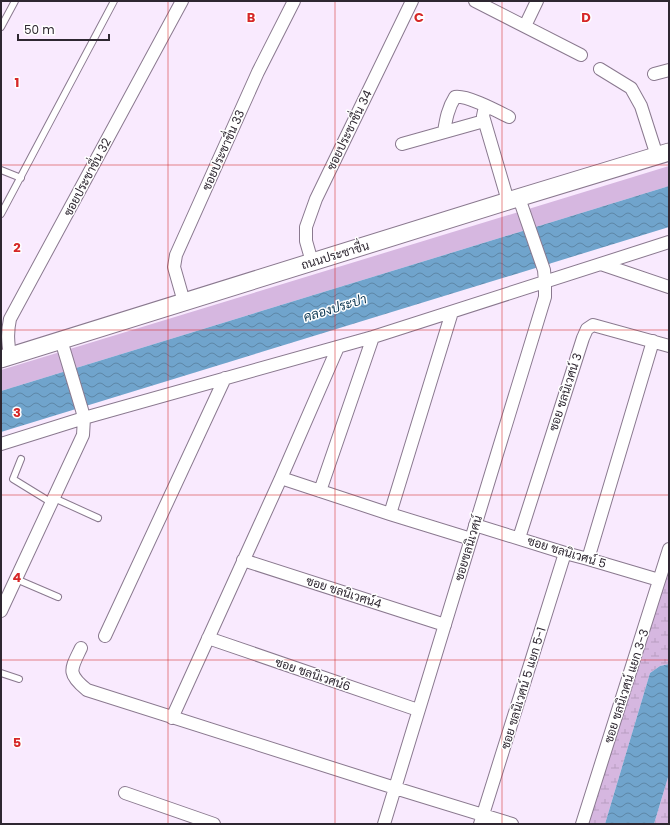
<svg xmlns="http://www.w3.org/2000/svg" width="670" height="825" font-family="Poppins,Sarabun,sans-serif">
<style>
.wetland{fill:url(#wetland-marsh)}
.green{fill:#d6b7e0}
.water{fill:url(#water-waves)}
.lines{fill:none;stroke-linecap:round;stroke-linejoin:round}
.service-casing{stroke:#8a798f;stroke-width:8}
.minor-casing{stroke:#8a798f;stroke-width:14}
.secondary-casing{stroke:#8a798f;stroke-width:19}
.service{stroke:#fff;stroke-width:6}
.minor{stroke:#fff;stroke-width:12}
.secondary{stroke:#fff;stroke-width:17}
.grid{fill:none;stroke:#d62828;stroke-width:1;stroke-opacity:0.55}
.labels{text-anchor:middle;dominant-baseline:central;stroke-width:3;stroke-linejoin:round;paint-order:stroke}
.street-label{font-size:12px;fill:#2e2731;stroke:#fff}
.water-label{font-size:13px;font-style:italic;fill:#0a3550;stroke:#fff}
.grid-label{font-size:13px;text-anchor:middle;font-weight:bold;fill:#d62828;stroke:#fff;stroke-width:3;stroke-linejoin:round;paint-order:stroke}
</style>
<defs>
<pattern id="wetland-marsh" width="20" height="14" patternUnits="userSpaceOnUse"><rect width="20" height="14" fill="#d6b7e0"/><path d="M1 5h8M5 5V1M11 12h8M15 12V8" fill="none" stroke="#b89dc1"/></pattern>
<pattern id="water-waves" width="16" height="10" patternUnits="userSpaceOnUse"><rect width="16" height="10" fill="#70a4cc"/><path d="M0 5q4-4 8 0t8 0" fill="none" stroke="#5c86a6"/></pattern>
</defs>
<rect width="100%" height="100%" fill="#f9eafe"/>
<path class="wetland" d="M 669,558 L 669,664 L 660,666 L 650,673 L 605,824 L 587,824 Z
M 669,774 L 669,821 L 668,824 L 654,824 Z"/>
<path class="green" d="M 669,166 L 669,186 L 1,391 L 1,370 Z"/>
<path class="water" d="M 669,186 L 669,227 L 1,432 L 1,391 Z
M 669,664 L 669,774 L 654,824 L 605,824 L 650,673 L 660,666 Z"/>
<g class="lines">
<defs>
<path id="service" d="M 1,27 L 15,1
M 1,170 L 21,178
M 1,214 L 114,1
M 21,459 L 13,479 L 52,503
M 54,498 L 98,518
M 16,579 L 58,597
M 1,673 L 19,679"/>
<path id="minor" d="M 475,1 L 581,55
M 525,26 L 537,1
M 600,69 L 631,88 L 641,106 L 657,156
M 654,74 L 669,70
M 485,106 L 483,116 L 508,201
M 444,132 C 446,119 448,108 455,97 C 467,95 497,111 509,117
M 402,144 L 484,121
M 312,262 L 306,241 L 306,227 L 316,199 L 412,1
M 601,264 L 669,287
M 184,302 L 174,267 L 176,255 L 258,72 L 294,1
M 10,356 C 8,342 7,333 10,319 L 182,1
M 1,444 L 84,418 L 373,337 L 669,242
M 281,478 L 390,514 L 471,539
M 320,491 L 373,337
M 390,514 L 452,312
M 475,525 L 565,553 L 588,559 L 659,580
M 519,538 L 583,338 L 587,329 L 593,325 L 669,346
M 588,559 L 653,341
M 243,560 L 445,625
M 1,611 L 83,435 L 84,418 L 82,410 L 61,340
M 105,636 L 225,378
M 208,638 L 418,710
M 81,648 C 71,669 66,673 87,690 L 395,788 L 512,824
M 172,718 L 281,478 L 338,347
M 125,793 L 214,824
M 384,824 L 545,297 L 545,282 L 544,270 L 519,198
M 480,824 L 565,553
M 582,824 L 669,549"/>
<path id="secondary" d="M 1,359 L 508,201 L 669,152"/>
</defs>
<use href="#service" class="service-casing"/>
<use href="#minor" class="minor-casing"/>
<use href="#secondary" class="secondary-casing"/>
<use href="#service" class="service"/>
<use href="#minor" class="minor"/>
<use href="#secondary" class="secondary"/>
</g>
<path class="grid" d="M 168,1 L 168,824M 335,1 L 335,824M 502,1 L 502,824M 1,165 L 669,165M 1,330 L 669,330M 1,495 L 669,495M 1,660 L 669,660"/>
<g class="labels">
<g class="street-label">
<text transform="translate(349 130) rotate(-64)">ซอยประชาชื่น 34</text>
<text transform="translate(223 150) rotate(-66)">ซอยประชาชื่น 33</text>
<text transform="translate(87 177) rotate(-62)">ซอยประชาชื่น 32</text>
<text transform="translate(335 255) rotate(-17)">ถนนประชาชื่น</text>
<text transform="translate(565 392) rotate(-72)">ซอย ชลนิเวศน์ 3</text>
<text transform="translate(468 548) rotate(-73)">ซอยชลนิเวศน์</text>
<text transform="translate(567 552) rotate(17)">ซอย ชลนิเวศน์ 5</text>
<text transform="translate(344 592) rotate(18)">ซอย ชลนิเวศน์4</text>
<text transform="translate(313 674) rotate(19)">ซอย ชลนิเวศน์6</text>
<text transform="translate(626 686) rotate(-72)">ซอย ชลนิเวศน์ แยก 3-3</text>
<text transform="translate(523 688) rotate(-73)">ซอย ชลนิเวศน์ 5 แยก 5-1</text>
</g>
<g class="water-label">
<text transform="translate(335 308) rotate(-17)">คลองประปา</text>
</g>
</g>
<g class="grid-label">
<text x="251" y="22">B</text>
<text x="419" y="22">C</text>
<text x="586" y="22">D</text>
<text x="17" y="87">1</text>
<text x="17" y="252">2</text>
<text x="17" y="417">3</text>
<text x="17" y="582">4</text>
<text x="17" y="747">5</text>
</g>
<rect width="670" height="825" fill="none" stroke="#2e2731" stroke-width="4"/>
<path d="M18 34v6h91v-6" fill="none" stroke="#2e2731" stroke-width="2"/>
<text x="24" y="34" font-size="12" fill="#2e2731" stroke="#ffffff" stroke-width="3" paint-order="stroke">50 m</text>
</svg>
